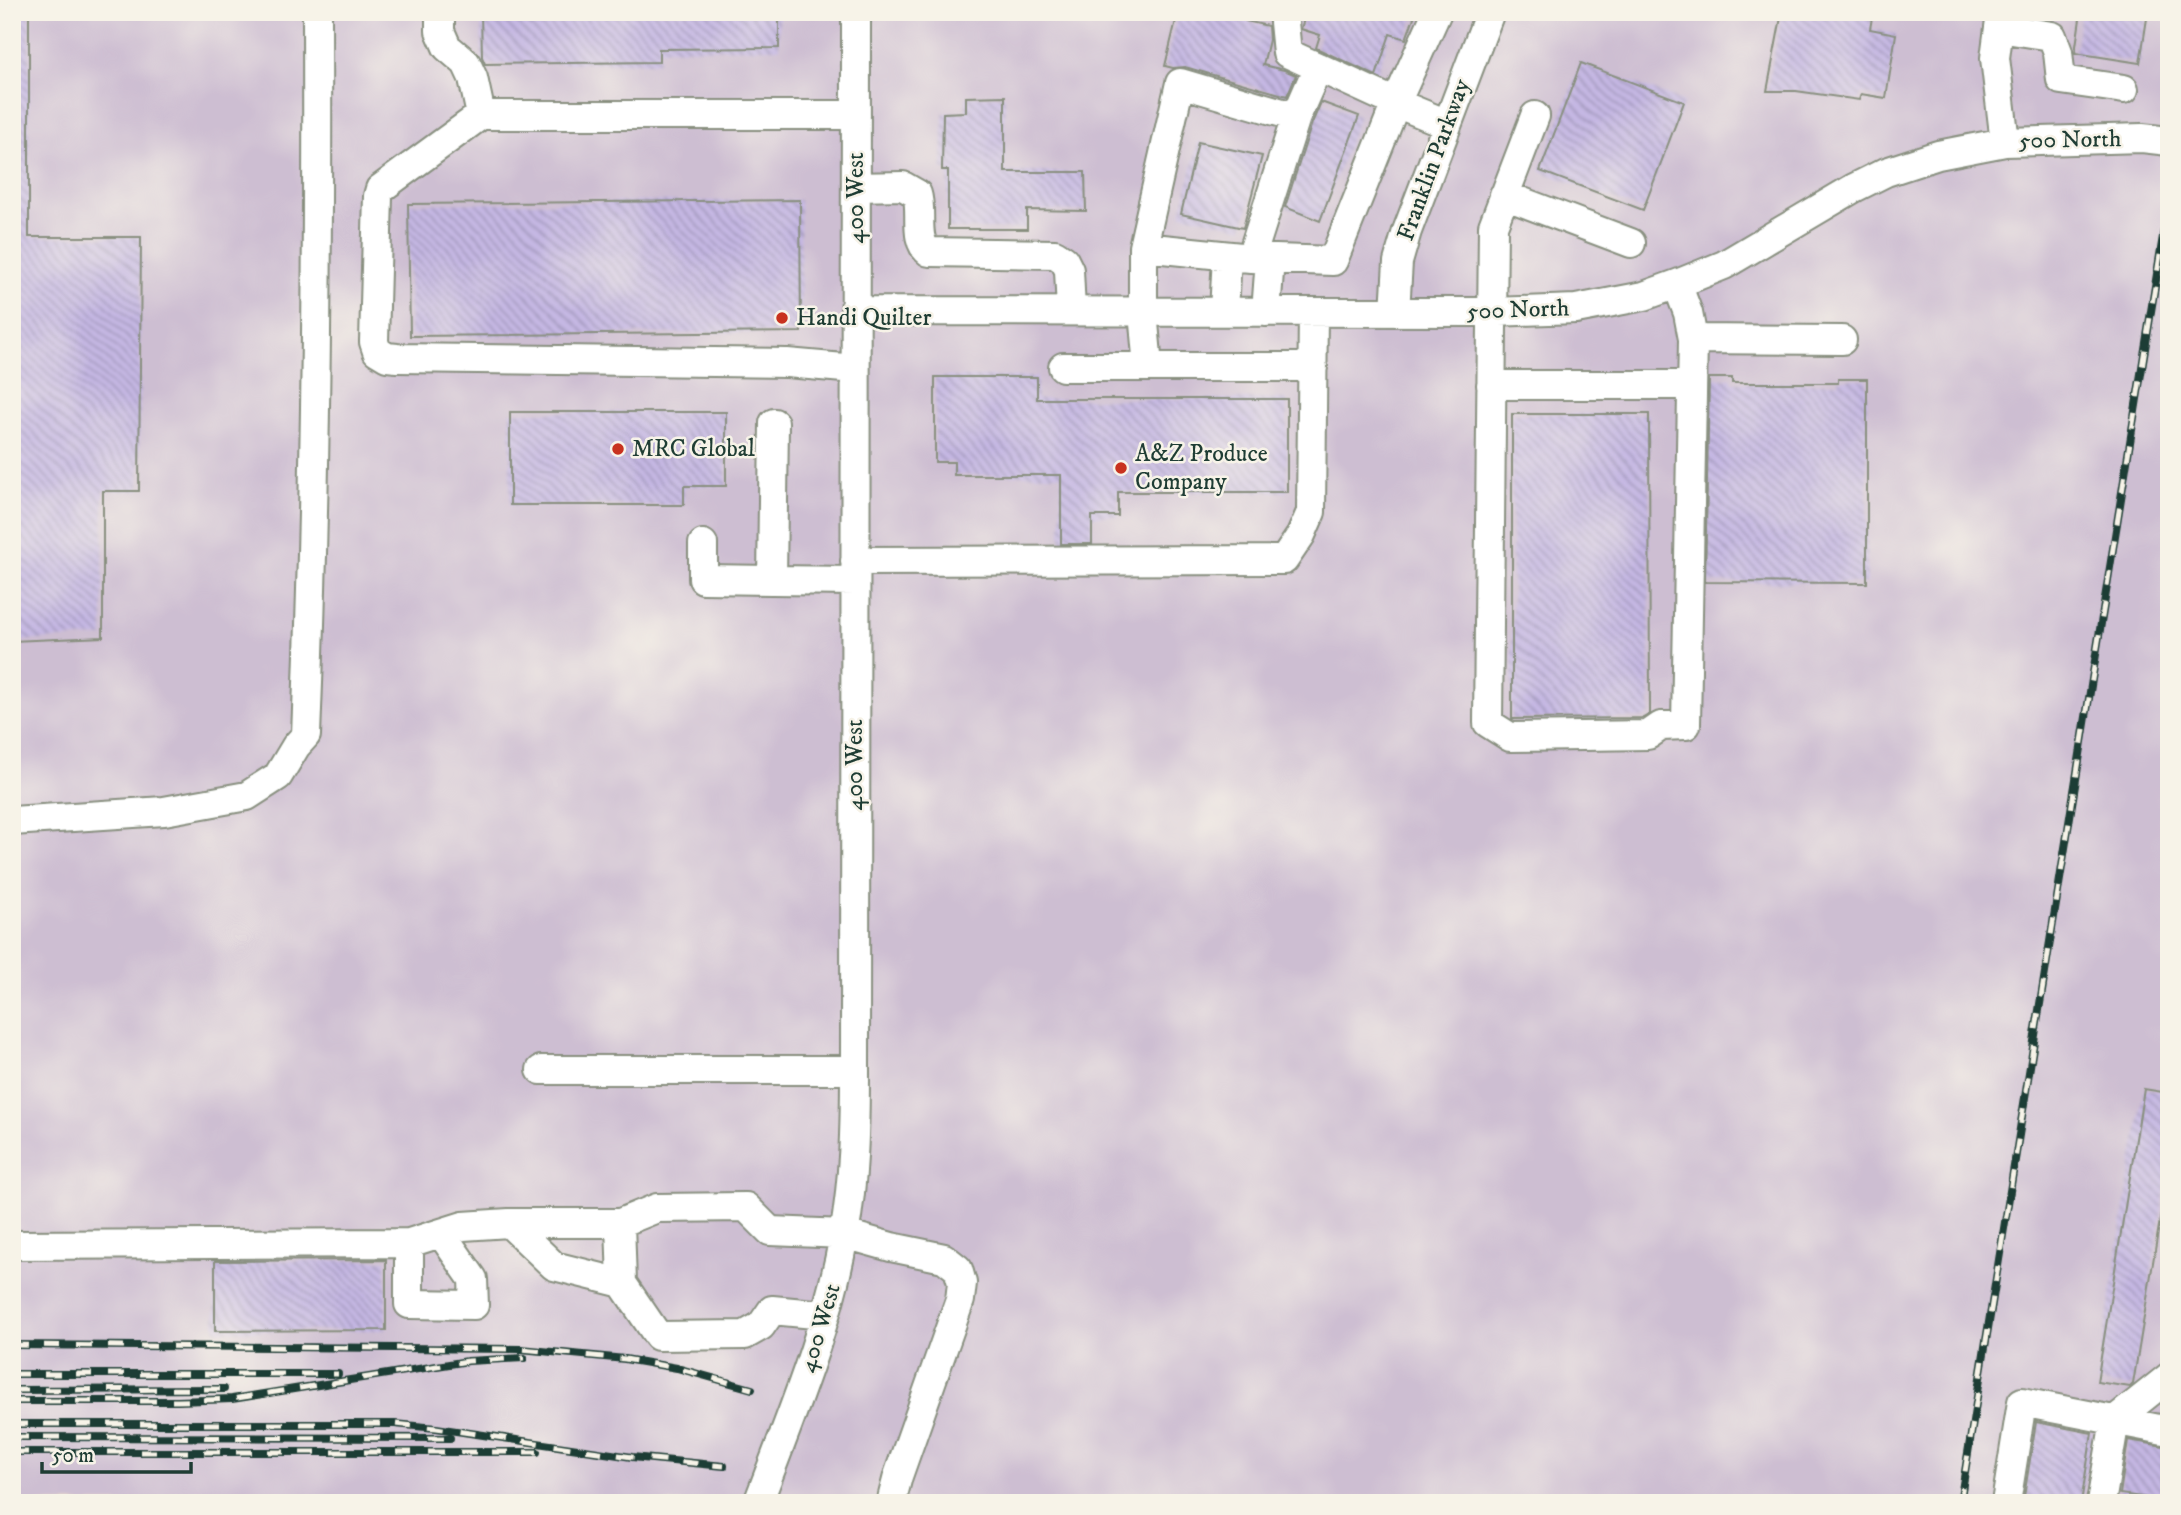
<svg xmlns="http://www.w3.org/2000/svg" width="2181" height="1515" font-family="'IM FELL DW Pica',serif">
<style>
.industrial{fill:#cdbed2}
.building{fill:url(#building-back-hatch)}
.lines{fill:none;stroke-linecap:round;stroke-linejoin:round}
.minor-casing{stroke:#899080;stroke-width:32}
.minor{stroke:#fff;stroke-width:28}
.rail-casing{stroke:#1f3d34;stroke-width:8}
.rail{stroke:#f7f3e8;stroke-width:5;stroke-dasharray:16;stroke-linecap:butt}
.poi-dot{fill:#c8321e;stroke:#f7f3e8;stroke-width:2.5}
.labels{text-anchor:middle;dominant-baseline:central;stroke-width:5;stroke-linejoin:round;paint-order:stroke}
.street-label{font-size:24px;fill:#1f3d34;stroke:#f7f3e8}
.poi-label{font-size:24px;fill:#1f3d34;stroke:#f7f3e8;text-anchor:start}
</style>
<defs>
<pattern id="building-back-hatch" width="6" height="6" patternUnits="userSpaceOnUse" patternTransform="scale(1.75)"><rect width="6" height="6" fill="#c5b7e3"/><path d="M-1 5l2 2M0 0l6 6M5-1l2 2" fill="none" stroke="#9f96b9"/></pattern>
</defs>
<rect width="100%" height="100%" fill="#f7f3e8"/>
<filter id="ink" filterUnits="userSpaceOnUse"><feTurbulence type="fractalNoise" baseFrequency=".0143" numOctaves="2"/><feDisplacementMap in="SourceGraphic" scale="14" xChannelSelector="R" yChannelSelector="G"/><feConvolveMatrix kernelMatrix="1 2 1 2 8 2 1 2 1" color-interpolation-filters="sRGB"/></filter>
<filter id="wash" filterUnits="userSpaceOnUse"><feTurbulence type="fractalNoise" baseFrequency=".00686" numOctaves="4" result="noise"/><feDisplacementMap in="SourceGraphic" scale="28" xChannelSelector="R" yChannelSelector="G"/><feGaussianBlur stdDeviation="1.57" result="paint"/><feColorMatrix in="noise" values="0 0 0 0 0 0 0 0 0 0 0 0 0 0 0 0 0 1.4 0 .05"/><feComposite in="paint" operator="in"/></filter>
<g filter="url(#wash)">
<rect width="100%" height="100%" fill="#f3e4cb"/>
<path class="industrial" d="M 12,12 L 2169,12 L 2169,1503 L 12,1503 Z"/>
<g id="blocks">
<path class="building" d="M 12,12 L 29,12 L 29,237 L 141,237 L 139,491 L 103,491 L 103,637 L 12,641 Z
M 481,12 L 779,12 L 779,48 L 659,49 L 659,62 L 485,64 L 482,57 Z
M 1178,12 L 1248,12 L 1246,21 L 1268,26 L 1269,40 L 1263,65 L 1284,70 L 1296,75 L 1287,96 L 1185,67 L 1173,68 L 1165,66 Z
M 1306,12 L 1416,12 L 1406,39 L 1390,34 L 1376,76 L 1316,48 L 1320,35 L 1301,29 Z
M 1782,12 L 1873,12 L 1870,29 L 1896,34 L 1886,98 L 1861,94 L 1859,100 L 1796,91 L 1767,91 Z
M 2081,12 L 2148,12 L 2140,63 L 2075,53 Z
M 1581,63 L 1684,102 L 1643,210 L 1540,171 Z
M 1005,96 L 1005,172 L 1085,172 L 1086,211 L 1027,210 L 1027,229 L 948,229 L 948,170 L 942,170 L 943,113 L 966,112 L 966,97 Z
M 1321,102 L 1359,116 L 1320,221 L 1285,207 L 1312,123 Z
M 1198,142 L 1262,156 L 1243,228 L 1181,214 Z
M 800,200 L 801,332 L 410,336 L 408,204 Z
M 935,377 L 1037,377 L 1037,399 L 1287,399 L 1287,492 L 1118,492 L 1118,516 L 1092,516 L 1092,544 L 1061,544 L 1061,475 L 954,475 L 954,462 L 935,462 Z
M 1709,378 L 1732,378 L 1732,383 L 1838,383 L 1838,379 L 1867,379 L 1867,583 L 1705,582 Z
M 510,412 L 726,412 L 726,486 L 684,486 L 684,505 L 510,505 Z
M 1512,414 L 1649,414 L 1650,714 L 1643,718 L 1512,719 Z
M 2144,1089 L 2169,1093 L 2169,1165 L 2133,1384 L 2130,1387 L 2097,1382 Z
M 386,1260 L 386,1330 L 215,1331 L 215,1261 Z
M 2036,1422 L 2092,1433 L 2081,1503 L 2023,1503 Z
M 2128,1440 L 2169,1447 L 2169,1501 L 2120,1494 Z"/>
</g>
</g>
<g filter="url(#ink)">
<use href="#blocks" fill-opacity="0" stroke="#899080" stroke-width="2"/>
<g class="lines">
<defs>
<path id="minor" d="M 440,12 L 440,31 L 447,47 L 466,63 L 473,78 L 481,115
M 1437,12 L 1396,103 L 1447,124
M 2001,12 L 1995,58 L 2005,142
M 1999,28 L 2052,36 L 2058,52 L 2061,80 L 2124,89
M 1535,116 L 1493,226 L 1488,723 L 1510,737 L 1648,735 L 1661,726 L 1686,725 L 1693,339 L 1688,313 L 1677,284
M 1296,117 L 1318,67
M 856,187 L 903,186 L 917,194 C 923,212 913,240 929,252 L 1055,254 L 1064,260 L 1069,270 L 1071,311
M 1504,195 L 1631,243
M 1143,247 L 1251,258 L 1296,117 L 1180,83 L 1143,247 L 1143,312 L 1148,367
M 1251,258 L 1333,261 L 1396,103 L 1287,53 L 1283,12
M 855,311 L 1493,312 L 1576,309 L 1644,296 L 1677,284 L 1724,265 L 1854,188 L 1886,172 L 1938,155 L 2005,142 L 2142,138 L 2169,141
M 1224,311 L 1227,256
M 1266,312 L 1270,259
M 1395,312 L 1398,262 L 1407,231 L 1490,12
M 1693,339 L 1842,340
M 1063,367 L 1313,367
M 855,369 L 787,363 L 397,358 L 387,357 L 377,351 L 374,342 L 378,196 L 380,189 L 481,115 L 856,115
M 1491,385 L 1692,385
M 774,423 L 772,580 L 855,581
M 703,544 L 703,579 L 772,580
M 855,561 L 1284,560 L 1301,535 L 1311,512 L 1313,312
M 12,821 L 164,811 L 247,796 L 278,776 L 296,746 L 306,735 C 316,494 318,253 317,12
M 541,1070 L 855,1070
M 509,1223 L 554,1266 L 622,1283 L 658,1336 L 745,1335 L 761,1326 L 772,1310 L 825,1315
M 620,1223 L 622,1283
M 409,1243 L 409,1304 L 474,1305 L 473,1279 L 441,1233
M 12,1245 L 409,1243 L 463,1226 L 509,1223 L 620,1223 L 657,1208 L 746,1207 L 770,1231 L 845,1234 L 891,1247 L 944,1258 L 958,1269 L 962,1283 L 960,1300 L 898,1476 L 891,1503
M 758,1503 C 791,1415 828,1328 844,1235 C 854,1180 855,1125 855,1070 L 856,12
M 2006,1503 L 2022,1402 L 2169,1431
M 2101,1503 L 2115,1420 L 2169,1377"/>
</defs>
<use href="#minor" class="minor-casing"/>
<use href="#minor" class="minor"/>
<defs>
<path id="rail" d="M 12,1345 L 521,1349 L 625,1359 L 677,1368 L 752,1389
M 12,1374 L 338,1374
M 12,1390 L 224,1389
M 12,1401 L 178,1401 L 232,1399 L 468,1361 L 524,1358
M 12,1424 L 395,1424 L 436,1428 L 632,1457 L 724,1466
M 12,1437 L 450,1438
M 12,1452 L 537,1452
M 1960,1503 L 2169,199"/>
</defs>
<use href="#rail" class="rail-casing"/>
<use href="#rail" class="rail"/>
</g>
</g>
<g class="poi-dot">
<circle cx="782" cy="318" r="7"/>
<circle cx="618" cy="449" r="7"/>
<circle cx="1121" cy="468" r="7"/>
</g>
<g class="labels">
<g class="street-label">
<text transform="translate(2070 140) rotate(-1)">500 North</text>
<text transform="translate(1434 160) rotate(-70)">Franklin Parkway</text>
<text transform="translate(856 198) rotate(-90)">400 West</text>
<text transform="translate(1518 310) rotate(-2)">500 North</text>
<text transform="translate(855 765) rotate(-90)">400 West</text>
<text transform="translate(820 1328) rotate(-73)">400 West</text>
</g>
<g class="poi-label">
<text x="796" y="318">Handi Quilter</text>
<text x="632" y="449">MRC Global</text>
<text x="1135" y="454">A&amp;Z Produce<tspan x="1135" dy="28">Company</tspan></text>
</g>
</g>
<rect width="2181" height="1515" fill="none" stroke="#f7f3e8" stroke-width="42"/>
<path d="M42 1462v10h149v-10" fill="none" stroke="#1f3d34" stroke-width="3.5"/>
<text x="52" y="1462" font-size="21" fill="#1f3d34" stroke="#f7f3e8" stroke-width="5" paint-order="stroke">50 m</text>
</svg>
